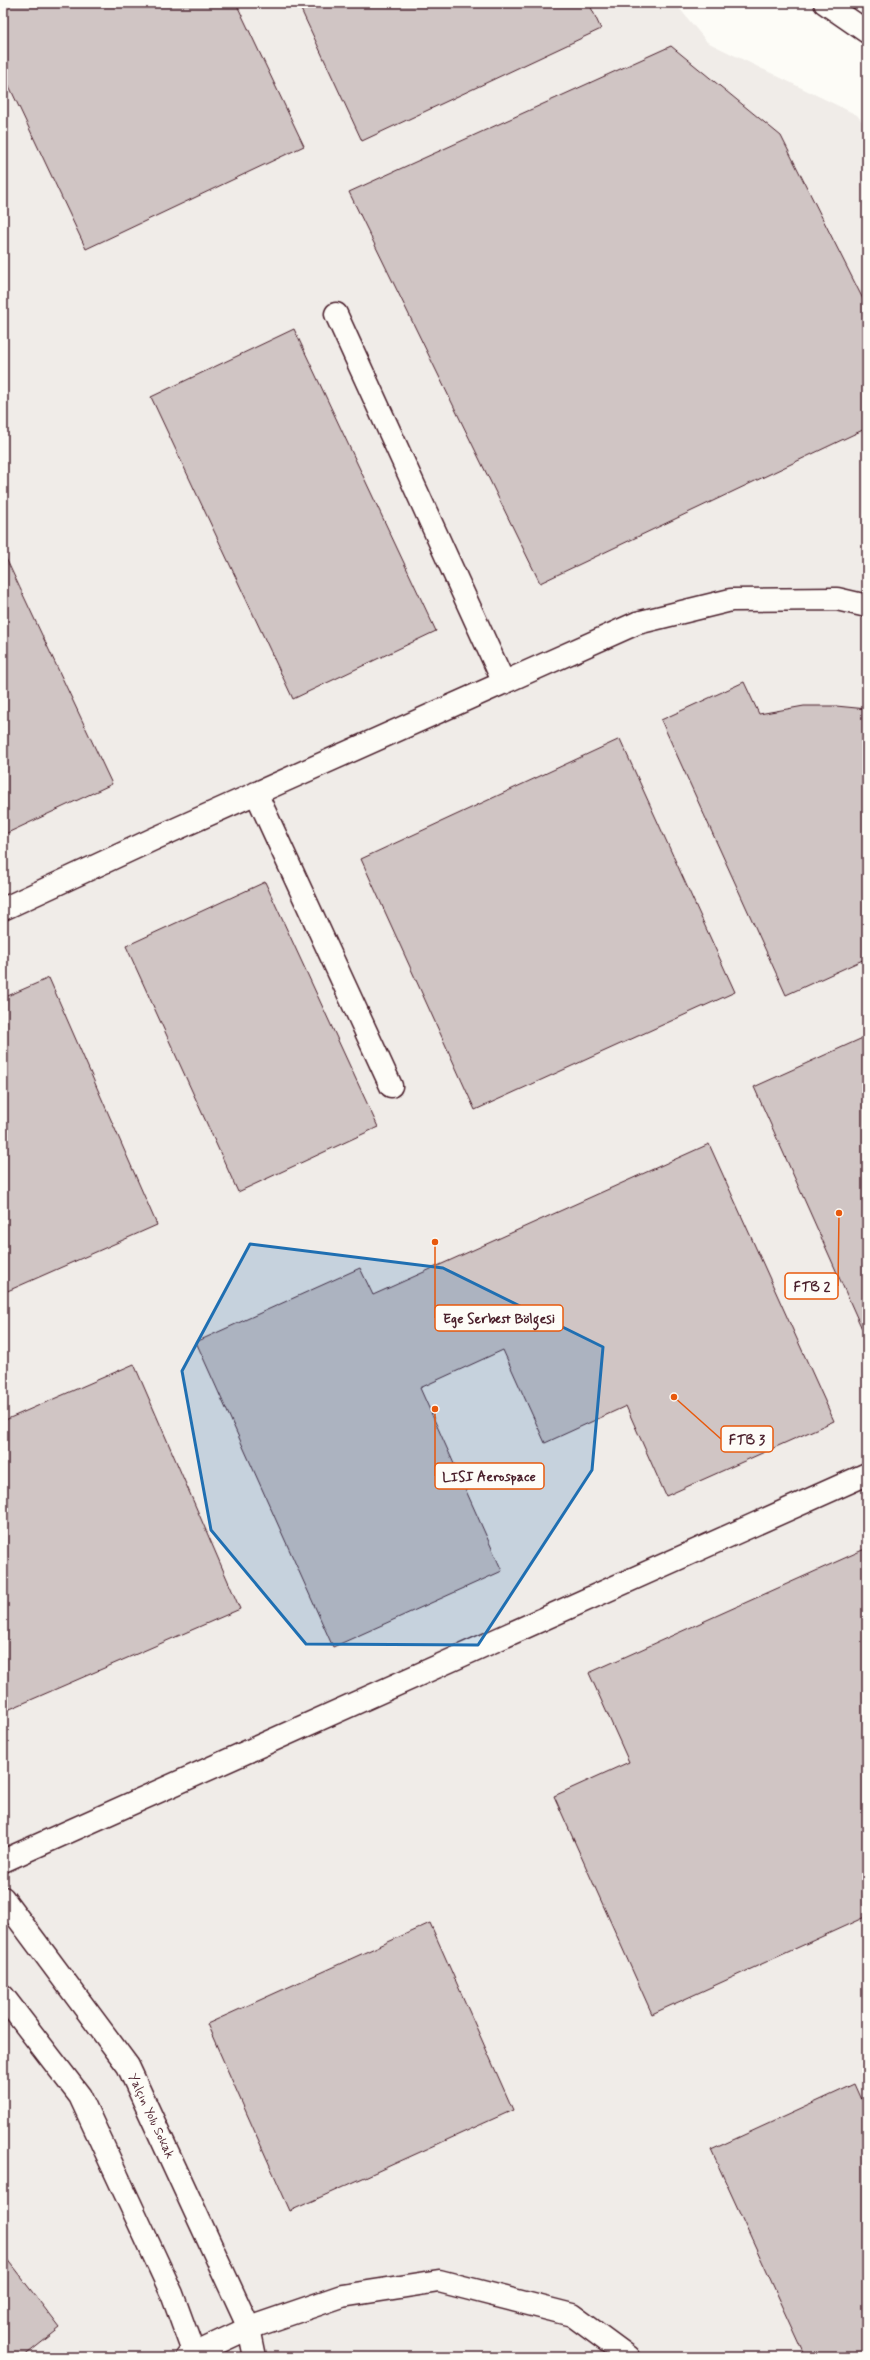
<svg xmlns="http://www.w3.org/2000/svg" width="870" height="2360" font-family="Mynerve,sans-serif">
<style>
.built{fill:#f0ece8}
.building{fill:#d0c5c4;stroke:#4a1f2b}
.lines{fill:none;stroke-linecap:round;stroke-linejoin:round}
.street-casing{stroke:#4a1f2b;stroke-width:25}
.secondary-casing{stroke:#4a1f2b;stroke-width:25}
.street{stroke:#fdfcf7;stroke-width:22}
.secondary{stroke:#fdfcf7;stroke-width:22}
.marked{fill:#1f6fb2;fill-opacity:0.2;stroke:#1f6fb2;stroke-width:3;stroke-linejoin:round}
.labels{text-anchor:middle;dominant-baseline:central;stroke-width:3.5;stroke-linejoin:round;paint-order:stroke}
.street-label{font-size:13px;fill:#4a1f2b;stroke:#fdfcf7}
.leader{fill:none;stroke:#e8590c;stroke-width:1.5}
.callout-dot{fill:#e8590c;stroke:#fdfcf7;stroke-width:1.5}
.callout{fill:#fdfcf7;stroke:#e8590c;stroke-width:1.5}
.callout-label{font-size:14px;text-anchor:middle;font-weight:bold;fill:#4a1f2b}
</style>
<rect width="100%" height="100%" fill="#fdfcf7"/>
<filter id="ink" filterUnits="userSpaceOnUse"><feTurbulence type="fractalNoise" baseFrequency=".025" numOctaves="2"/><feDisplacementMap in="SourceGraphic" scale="8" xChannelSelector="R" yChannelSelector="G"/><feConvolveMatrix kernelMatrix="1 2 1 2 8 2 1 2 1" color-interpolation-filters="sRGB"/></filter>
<g filter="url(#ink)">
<path class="built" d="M 3,3 L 675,3 L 707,42 L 857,115 L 867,128 L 867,2357 L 3,2357 Z"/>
<path class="building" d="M 3,3 L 236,3 L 304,146 L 86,249 L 3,73 Z
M 298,3 L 589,3 L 601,29 L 362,141 Z
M 671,46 L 781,136 L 867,307 L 867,428 L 540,583 L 349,192 Z
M 294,329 L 436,631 L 293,699 L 151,397 Z
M 3,552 L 112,784 L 3,835 Z
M 744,682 L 759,714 L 804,706 L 836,706 L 867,709 L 867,958 L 786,995 L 661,720 Z
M 620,739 L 735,992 L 475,1110 L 361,859 Z
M 265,882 L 378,1127 L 238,1192 L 126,946 Z
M 49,978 L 157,1225 L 3,1293 L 3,998 Z
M 867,1036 L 867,1340 L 754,1087 Z
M 709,1144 L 834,1421 L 666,1496 L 626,1406 L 545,1443 L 503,1350 L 420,1388 L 502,1571 L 333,1647 L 196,1342 L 360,1268 L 373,1295 Z
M 134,1364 L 240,1609 L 3,1712 L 3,1421 Z
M 867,1548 L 867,1916 L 652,2014 L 554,1796 L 629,1762 L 589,1673 Z
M 430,1923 L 513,2110 L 290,2211 L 207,2024 Z
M 855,2084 L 867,2111 L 867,2357 L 806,2357 L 711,2150 Z
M 3,2254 L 60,2328 L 23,2357 L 3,2357 Z"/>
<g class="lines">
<defs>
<path id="street" d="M 336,314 L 504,683
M 256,793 L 391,1086
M 3,909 L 156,838 L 637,623 L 731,600 L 837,599 L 867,606
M 3,1861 L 867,1474
M 187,2357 L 249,2328 L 342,2296 L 439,2281 L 572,2315 L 629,2357"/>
<path id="secondary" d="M 825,3 L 867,32
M 3,1898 L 128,2066 L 249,2328 L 255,2357
M 3,1996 L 80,2096 L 172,2294 L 195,2357"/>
</defs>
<use href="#street" class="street-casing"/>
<use href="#secondary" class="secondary-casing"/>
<use href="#street" class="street"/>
<use href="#secondary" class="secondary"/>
</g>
</g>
<path class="marked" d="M 250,1244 L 443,1268 L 603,1347 L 592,1470 L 478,1645 L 306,1644 L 211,1530 L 182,1371 Z"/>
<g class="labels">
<g class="street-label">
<text transform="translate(151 2116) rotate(65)">Yalçın Yolu Sokak</text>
</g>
</g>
<path class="leader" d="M839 1213L838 1286M435 1242L435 1318M674 1397L721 1439M435 1409L435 1476"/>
<g class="callout-dot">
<circle cx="839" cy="1213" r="4"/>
<circle cx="435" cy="1242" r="4"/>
<circle cx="674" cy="1397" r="4"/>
<circle cx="435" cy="1409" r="4"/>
</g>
<g class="callout">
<rect x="785" y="1273" width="53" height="26" rx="4"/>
<rect x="435" y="1305" width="128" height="26" rx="4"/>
<rect x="721" y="1426" width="52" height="26" rx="4"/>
<rect x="435" y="1463" width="109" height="26" rx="4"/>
</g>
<g class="callout-label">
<text x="812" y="1291">FTB 2</text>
<text x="499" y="1323">Ege Serbest Bölgesi</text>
<text x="747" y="1444">FTB 3</text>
<text x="489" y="1481">LISI Aerospace</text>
</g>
<rect width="870" height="2360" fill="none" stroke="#fdfcf7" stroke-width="16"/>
<rect x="8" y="8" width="854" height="2344" fill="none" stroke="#4a1f2b" stroke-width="1.5" filter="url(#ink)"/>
</svg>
